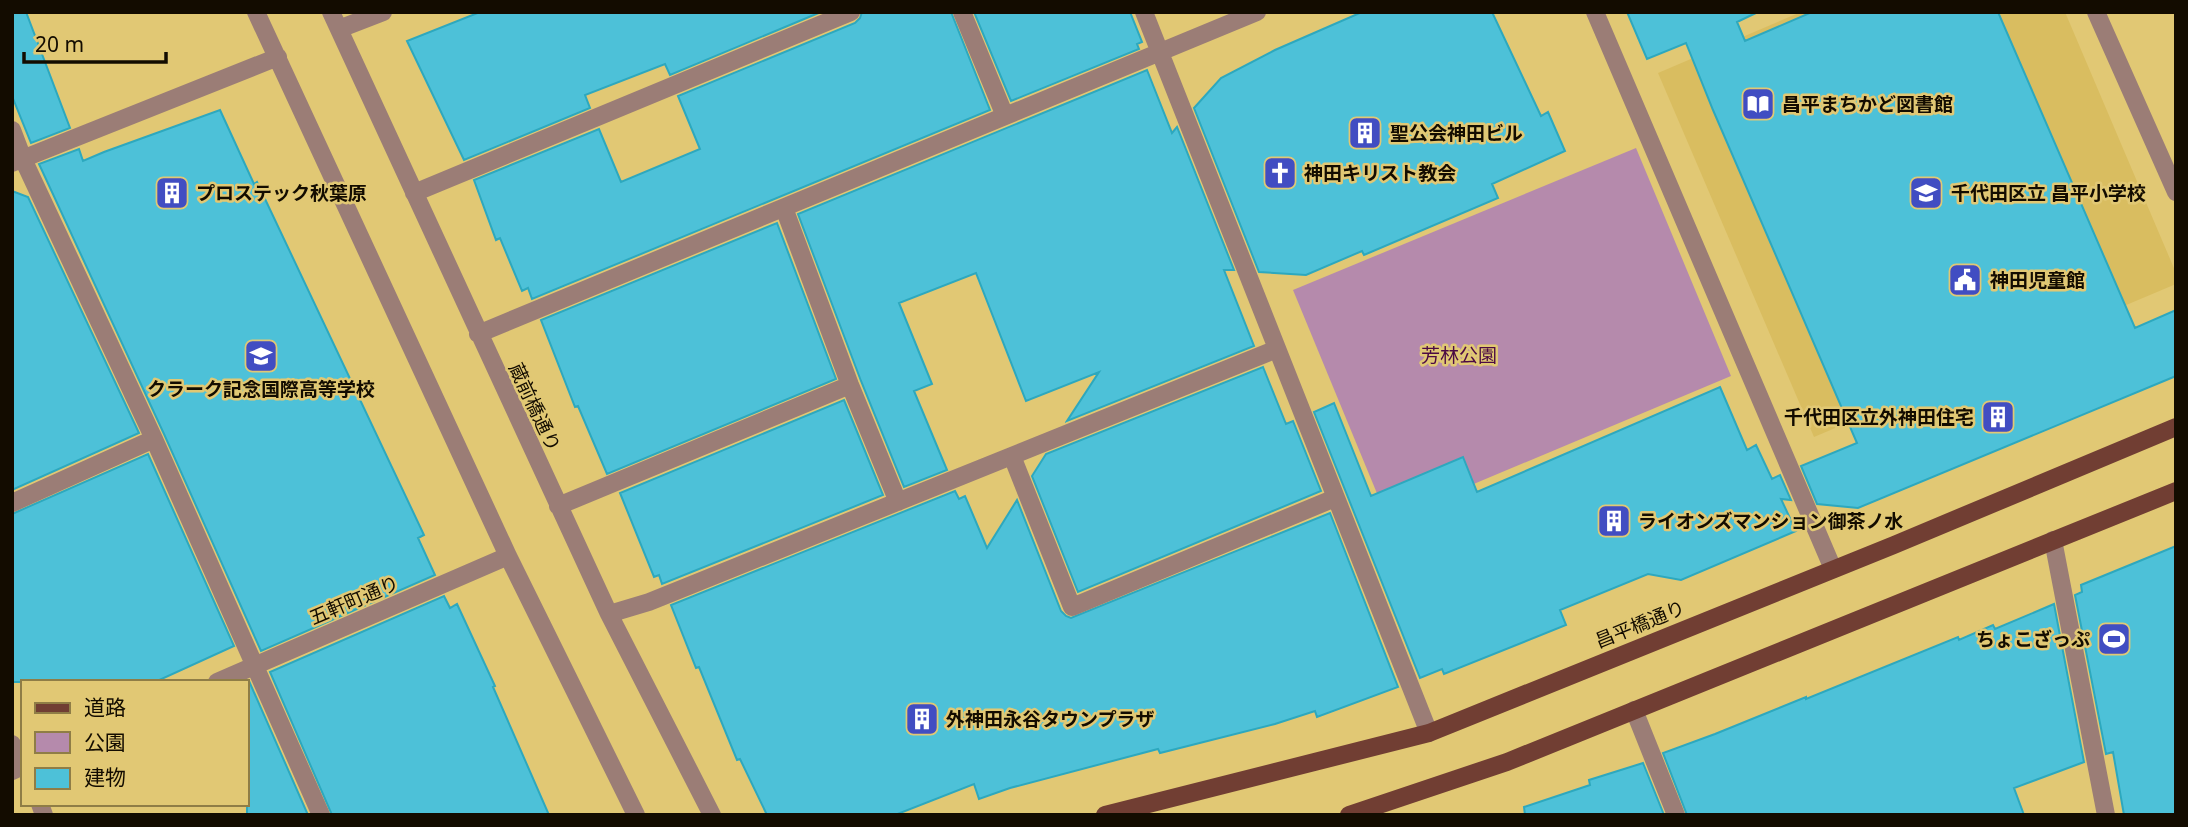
<svg xmlns="http://www.w3.org/2000/svg" width="2188" height="827" font-family="'Noto Sans','Noto Sans JP',sans-serif">
<style>
.built{fill:#d9bd60}
.green{fill:#b58aac}
.building{fill:#4dc1d8;stroke:#2da8be;stroke-width:2}
.lines{fill:none;stroke-linecap:round;stroke-linejoin:round}
.minor{stroke:#9b7d76;stroke-width:18}
.major{stroke:#713e33;stroke-width:18}
.labels{text-anchor:middle;dominant-baseline:central;stroke-width:5;stroke-linejoin:round;paint-order:stroke}
.poi-label{font-size:19px;font-weight:bold;fill:#130c00;stroke:#e1c874;text-anchor:start}
.park-label{font-size:19px;fill:#4b0a44;stroke:#e1c874}
.street-label{font-size:19px;fill:#130c00;stroke:#e1c874}
</style>
<rect width="100%" height="100%" fill="#e1c874"/>
<path class="built" d="M 1801,12 L 2065,12 L 2176,273 L 2176,284 L 1814,437 L 1658,73 Z"/>
<path class="green" d="M 1636,148 L 1731,376 L 1388,520 L 1293,290 Z"/>
<path class="building" d="M 12,12 L 26,12 L 70,128 L 31,143 L 12,96 Z
M 480,12 L 821,12 L 670,75 L 665,64 L 585,95 L 590,108 L 464,160 L 407,41 Z
M 862,12 L 951,12 L 990,110 L 532,299 L 528,288 L 522,291 L 500,238 L 496,240 L 474,180 L 599,129 L 621,182 L 700,149 L 678,96 L 855,23 L 860,18 Z
M 974,12 L 1130,12 L 1142,42 L 1137,44 L 1139,49 L 1011,101 Z
M 1362,12 L 1492,12 L 1541,116 L 1548,112 L 1565,151 L 1492,184 L 1498,198 L 1364,255 L 1362,251 L 1306,275 L 1259,272 L 1194,108 L 1221,78 L 1275,50 Z
M 1627,12 L 1758,12 L 1737,22 L 1745,41 L 1812,12 L 1998,12 L 2135,328 L 2176,310 L 2176,376 L 1858,508 L 1817,504 L 1801,466 L 1857,443 L 1713,110 L 1686,43 L 1647,59 Z
M 1147,70 L 1172,133 L 1177,127 L 1234,270 L 1224,270 L 1254,346 L 1067,421 L 1099,372 L 1026,401 L 976,273 L 899,303 L 932,384 L 914,391 L 947,470 L 904,487 L 861,381 L 798,214 Z
M 220,110 L 254,184 L 257,182 L 424,535 L 418,538 L 435,575 L 261,651 L 164,434 L 39,164 L 79,149 L 83,161 L 104,152 Z
M 12,191 L 28,197 L 139,433 L 12,490 Z
M 777,223 L 836,379 L 607,474 L 578,406 L 575,407 L 541,320 Z
M 1263,367 L 1286,424 L 1293,421 L 1321,491 L 1078,592 L 1032,476 L 1046,454 Z
M 1720,387 L 1747,450 L 1756,445 L 1772,479 L 1780,475 L 1791,500 L 1781,499 L 1796,531 L 1681,580 L 1648,574 L 1560,610 L 1566,625 L 1444,674 L 1442,669 L 1420,678 L 1314,412 L 1334,403 L 1371,496 L 1463,457 L 1477,492 Z
M 844,400 L 883,495 L 662,584 L 659,575 L 654,577 L 620,493 Z
M 148,454 L 234,646 L 155,682 L 12,682 L 12,514 Z
M 955,491 L 959,499 L 965,496 L 987,548 L 1017,500 L 1061,611 L 1066,616 L 1071,618 L 1330,513 L 1398,687 L 1317,717 L 1315,711 L 1275,724 L 1160,753 L 1158,749 L 1010,788 L 979,799 L 974,784 L 895,815 L 767,815 L 740,759 L 737,760 L 699,667 L 696,668 L 671,605 Z
M 2176,546 L 2176,815 L 2124,815 L 2113,752 L 2106,754 L 2075,595 L 2082,592 L 2081,585 Z
M 444,596 L 450,608 L 457,604 L 495,686 L 493,687 L 549,815 L 332,815 L 270,672 Z
M 2054,604 L 2084,762 L 2014,788 L 2024,815 L 1687,815 L 1663,753 L 1715,734 L 1806,697 L 1806,699 L 1958,637 L 1959,640 L 1993,625 L 1995,629 Z
M 249,681 L 308,815 L 247,815 L 247,682 Z
M 1643,763 L 1664,815 L 1525,815 L 1524,807 L 1590,785 L 1589,780 Z"/>
<g class="lines">
<path class="minor" d="M 256,12 L 508,556 L 636,815
M 331,12 L 609,614 L 712,815
M 962,12 L 1005,116
M 1144,12 L 1429,733
M 1595,12 L 1833,569
M 2096,12 L 2176,192
M 339,29 L 383,12
M 12,130 L 23,159 L 154,439 L 321,815
M 12,163 L 278,57
M 414,193 L 851,12
M 784,208 L 850,385 L 898,502
M 478,334 L 1257,12
M 1012,456 L 1072,607 L 1335,498
M 12,503 L 154,439
M 558,506 L 850,385
M 2053,540 L 2106,815
M 609,614 L 649,602 L 1277,349
M 217,682 L 508,556
M 1634,710 L 1676,815
M 12,744 L 23,766 L 12,771
M 40,804 L 44,815"/>
<path class="major" d="M 1105,815 L 1429,733 L 1894,545 L 2176,427
M 1349,815 L 1507,762 L 2176,491"/>
</g>
<defs>
<symbol id="library-square" viewBox="-11 -11 22 22"><rect x="-9" y="-9" width="18" height="18" rx="4" fill="#414dc2" stroke="#e1c874"/><path d="M-6-4Q-3-5.5-.7-3.5V5Q-3 3-6 4ZM6-4Q3-5.5 .7-3.5V5Q3 3 6 4Z" fill="#fff"/></symbol>
<symbol id="building-square" viewBox="-11 -11 22 22"><rect x="-9" y="-9" width="18" height="18" rx="4" fill="#414dc2" stroke="#e1c874"/><path d="M-4-6H4V6H1V3H-1V6H-4ZM-2.5-4.3h1.7v1.8h-1.7ZM.8-4.3h1.7v1.8H.8ZM-2.5-1h1.7V.8h-1.7ZM.8-1h1.7V.8H.8Z" fill="#fff"/></symbol>
<symbol id="church-square" viewBox="-11 -11 22 22"><rect x="-9" y="-9" width="18" height="18" rx="4" fill="#414dc2" stroke="#e1c874"/><path d="M-1.2-6h2.4v3.5h3.3v2.4h-3.3V6h-2.4V-.1h-3.3v-2.4h3.3Z" fill="#fff"/></symbol>
<symbol id="school-square" viewBox="-11 -11 22 22"><rect x="-9" y="-9" width="18" height="18" rx="4" fill="#414dc2" stroke="#e1c874"/><path d="M0-5L7-2L0 1L-7-2ZM-4 1L0 2.5L4 1V4Q0 6-4 4Z" fill="#fff"/></symbol>
<symbol id="civic-square" viewBox="-11 -11 22 22"><rect x="-9" y="-9" width="18" height="18" rx="4" fill="#414dc2" stroke="#e1c874"/><path d="M-.6-6.5H3V-4.5H.6V-3L4-1V1h2V6H-6V1h2V-1L-.6-3ZM-1.2 2.5V6h2.4V2.5Z" fill="#fff"/></symbol>
<symbol id="stadium-square" viewBox="-11 -11 22 22"><rect x="-9" y="-9" width="18" height="18" rx="4" fill="#414dc2" stroke="#e1c874"/><path d="M0-5a6.5 5 0 1 0 0 10a6.5 5 0 1 0 0-10ZM-3.5-1.8h7v3.6h-7Z" fill="#fff"/></symbol>
</defs>
<g fill-rule="evenodd">
<use href="#library-square" x="1739" y="85" width="38" height="38"/>
<use href="#building-square" x="1346" y="114" width="38" height="38"/>
<use href="#church-square" x="1261" y="154" width="38" height="38"/>
<use href="#building-square" x="153" y="174" width="38" height="38"/>
<use href="#school-square" x="1907" y="174" width="38" height="38"/>
<use href="#civic-square" x="1946" y="261" width="38" height="38"/>
<use href="#school-square" x="242" y="337" width="38" height="38"/>
<use href="#building-square" x="1979" y="398" width="38" height="38"/>
<use href="#building-square" x="1595" y="502" width="38" height="38"/>
<use href="#stadium-square" x="2095" y="620" width="38" height="38"/>
<use href="#building-square" x="903" y="700" width="38" height="38"/>
</g>
<g class="labels">
<g class="poi-label">
<text x="1782" y="104">昌平まちかど図書館</text>
<text x="1390" y="133">聖公会神田ビル</text>
<text x="1304" y="173">神田キリスト教会</text>
<text x="196" y="193">プロステック秋葉原</text>
<text x="1951" y="193">千代田区立 昌平小学校</text>
<text x="1990" y="280">神田児童館</text>
<text x="261" y="389" text-anchor="middle">クラーク記念国際高等学校</text>
<text x="1974" y="417" text-anchor="end">千代田区立外神田住宅</text>
<text x="1638" y="521">ライオンズマンション御茶ノ水</text>
<text x="2090" y="639" text-anchor="end">ちょこざっぷ</text>
<text x="946" y="719">外神田永谷タウンプラザ</text>
</g>
<g class="park-label">
<text x="1459" y="355">芳林公園</text>
</g>
<g class="street-label">
<text transform="translate(535 407) rotate(65)">蔵前橋通り</text>
<text transform="translate(354 600) rotate(-23)">五軒町通り</text>
<text transform="translate(1640 624) rotate(-22)">昌平橋通り</text>
</g>
</g>
<rect width="2188" height="827" fill="none" stroke="#130c00" stroke-width="28"/>
<rect x="21" y="680" width="228" height="126" fill="#e1c874" stroke="#8f7d46" stroke-width="2"/>
<rect x="35" y="703" width="35" height="10" fill="#713e33" stroke="#8f7d46" stroke-width="2"/>
<text x="84" y="715" font-size="21" fill="#130c00">道路</text>
<rect x="35" y="732" width="35" height="21" fill="#b58aac" stroke="#8f7d46" stroke-width="2"/>
<text x="84" y="750" font-size="21" fill="#130c00">公園</text>
<rect x="35" y="768" width="35" height="21" fill="#4dc1d8" stroke="#8f7d46" stroke-width="2"/>
<text x="84" y="785" font-size="21" fill="#130c00">建物</text>
<path d="M24 52v10h142v-10" fill="none" stroke="#130c00" stroke-width="3.5"/>
<text x="35" y="52" font-size="21" fill="#130c00" stroke="#e1c874" stroke-width="5" paint-order="stroke">20 m</text>
</svg>
